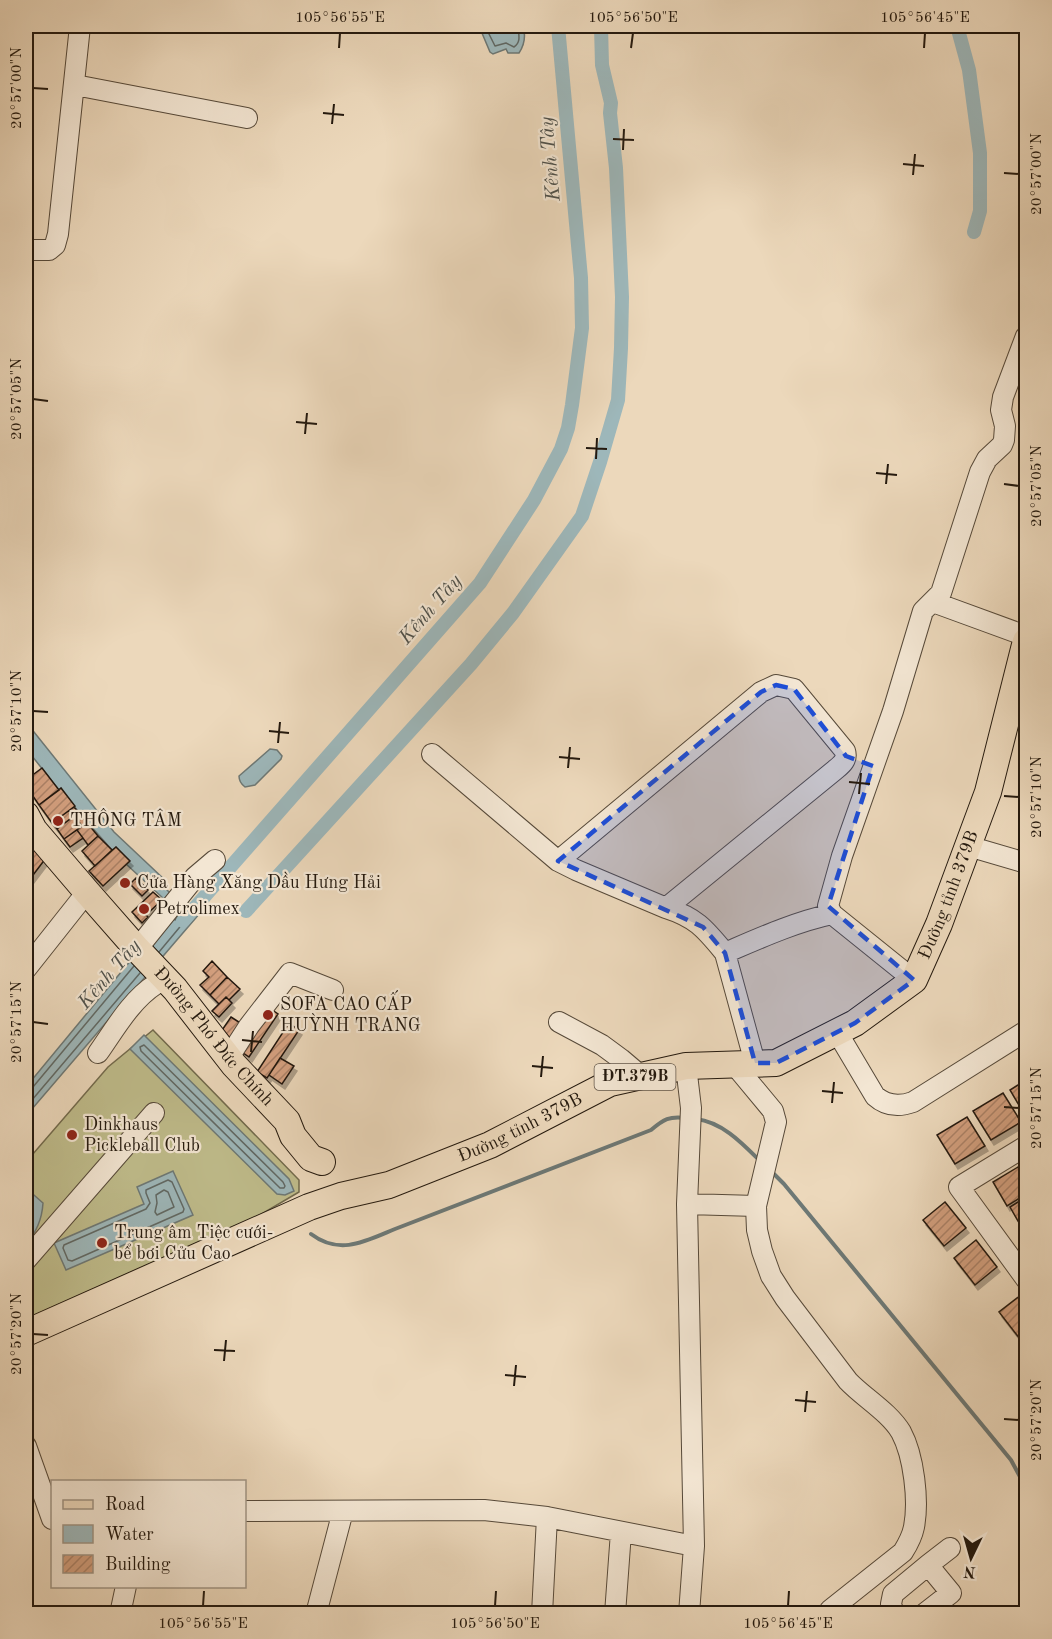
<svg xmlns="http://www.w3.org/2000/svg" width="1052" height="1639" font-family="'Old Standard TT',serif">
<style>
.garden{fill:#bfbc8b;stroke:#726a4c;stroke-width:1.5}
.water{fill:#9db7ba;stroke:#6d7875;stroke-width:1.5}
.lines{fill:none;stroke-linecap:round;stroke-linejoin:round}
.shore{stroke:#606864;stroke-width:1.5}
.stream{stroke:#6d7875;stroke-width:4}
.canal{stroke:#9db7ba;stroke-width:14}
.building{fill:url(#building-hatch);stroke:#24190e;stroke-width:1.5;filter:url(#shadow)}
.minor-casing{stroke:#564939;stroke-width:22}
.major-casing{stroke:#24190e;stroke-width:28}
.minor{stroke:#f3e6d3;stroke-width:20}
.major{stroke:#ecd8bb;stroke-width:26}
.marked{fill:#1d4ed8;fill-opacity:0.2;stroke:#1d4ed8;stroke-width:4.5;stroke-dasharray:12 8;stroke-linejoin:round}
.ticks{fill:none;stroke:#24190e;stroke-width:2}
.poi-dot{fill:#8f2418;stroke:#f3e6d3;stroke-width:2}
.labels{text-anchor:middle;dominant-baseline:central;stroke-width:4.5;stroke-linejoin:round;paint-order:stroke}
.shield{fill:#f3e6d3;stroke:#625649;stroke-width:1.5}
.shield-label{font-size:16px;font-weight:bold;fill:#24190e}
.poi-label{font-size:18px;fill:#24190e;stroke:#f3e6d3;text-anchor:start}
.street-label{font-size:18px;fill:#24190e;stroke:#f3e6d3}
.water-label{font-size:20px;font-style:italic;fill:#4e504a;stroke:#f3e6d3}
.neatline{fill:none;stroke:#24190e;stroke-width:2}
.ticks-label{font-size:15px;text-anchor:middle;fill:#24190e}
</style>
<defs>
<pattern id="building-hatch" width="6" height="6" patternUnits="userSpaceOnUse" patternTransform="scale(1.5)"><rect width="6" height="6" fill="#d39f7e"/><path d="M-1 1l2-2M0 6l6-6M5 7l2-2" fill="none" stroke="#ab8166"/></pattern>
<filter id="shadow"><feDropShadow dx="3" dy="5" stdDeviation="0" flood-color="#0004"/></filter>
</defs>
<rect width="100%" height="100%" fill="#ecd8bb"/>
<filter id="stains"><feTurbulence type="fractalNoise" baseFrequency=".00333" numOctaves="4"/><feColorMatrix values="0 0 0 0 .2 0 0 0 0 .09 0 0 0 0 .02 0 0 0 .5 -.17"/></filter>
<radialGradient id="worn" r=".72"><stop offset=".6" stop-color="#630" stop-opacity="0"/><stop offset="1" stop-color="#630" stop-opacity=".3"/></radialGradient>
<path class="garden" d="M 153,1030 L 299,1180 L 299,1192 L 260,1215 L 26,1319 L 26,1162 L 108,1067 Z"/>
<path class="water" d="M 479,26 L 523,26 C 526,36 525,44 519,53 L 508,53 L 506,49 L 493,54 L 490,52 Z
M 26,722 L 114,832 L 166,881 L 162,885 L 170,893 L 164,899 L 126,864 L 129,861 L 116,847 L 112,850 L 74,807 L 61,788 L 59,790 L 32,756 L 26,759 Z
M 270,749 L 277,750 L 282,756 L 281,759 L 255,785 L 245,787 C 241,784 239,781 239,776 Z
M 185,900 L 200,913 L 26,1116 L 26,1087 L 146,942 Z
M 144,1035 L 289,1179 L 294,1191 L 285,1195 L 277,1194 L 130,1049 Z
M 173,1171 L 193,1215 L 66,1270 L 54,1243 L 144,1204 L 137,1187 Z
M 26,1188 L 43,1203 C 42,1220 36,1232 26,1245 Z"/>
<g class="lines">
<path class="shore" d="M 485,26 L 495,46 L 506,43 L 514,47 C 522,42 518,33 518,26
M 159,952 L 189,916 L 190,913 L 184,910 L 175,920
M 144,1045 L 283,1182 L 285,1186 L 284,1188 L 280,1188 L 141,1051 L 140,1047 Z
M 26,1090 L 33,1087 L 134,966
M 26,1107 L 140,973
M 168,1180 L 172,1182 L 184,1209 L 183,1212 L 72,1261 L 68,1260 L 63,1248 L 64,1245 L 146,1209 L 150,1203 L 146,1193 L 146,1190 Z
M 164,1190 L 168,1192 L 174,1207 L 157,1215 L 155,1212 L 157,1203 L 156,1195 Z"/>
<path class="stream" d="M 696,1119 C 722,1122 742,1143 759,1160
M 771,1171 L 784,1184 L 1011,1460 L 1026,1488
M 311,1234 C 340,1256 366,1241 395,1229 L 651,1130 C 664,1119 669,1116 686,1118"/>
<path class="canal" d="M 957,26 L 969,70 L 980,153 L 980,211 L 974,232
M 246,911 L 471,664 L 513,613 L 582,516 L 600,462 L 618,400 L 621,348 L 622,297 L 616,168 L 610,113 L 611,103 L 602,65 L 601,26
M 183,921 L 480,583 L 534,500 L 561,449 L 568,428 L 572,405 L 582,328 L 581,278 L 558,26"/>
</g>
<path class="building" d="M 42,768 L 59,790 L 39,805 L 26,786 L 26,780 Z
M 61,788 L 75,806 L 52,823 L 39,805 Z
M 74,807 L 98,836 L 88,845 L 77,830 L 82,826 L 70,810 Z
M 70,810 L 74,816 L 57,829 L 52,823 Z
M 74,816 L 82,826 L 64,839 L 57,829 Z
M 77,830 L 83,838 L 70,847 L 64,839 Z
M 33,835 L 49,854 L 30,879 L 26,875 L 26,846 Z
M 98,836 L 112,850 L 95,866 L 82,851 Z
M 116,847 L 130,861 L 103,886 L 89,871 Z
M 136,878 L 148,890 L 142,896 L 130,884 Z
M 153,892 L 162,900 L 146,915 L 148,917 L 142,923 L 132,912 Z
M 212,961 L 227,977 L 210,995 L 200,985 L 209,977 L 203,971 Z
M 227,977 L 240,989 L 229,1000 L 226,997 L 219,1004 L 210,995 Z
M 226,997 L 232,1003 L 219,1017 L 212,1011 Z
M 265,1005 L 278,1014 L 249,1057 L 236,1048 Z
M 231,1017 L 245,1026 L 234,1042 L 220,1033 Z
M 289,1023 L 299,1030 L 267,1078 L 257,1072 Z
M 280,1058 L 294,1066 L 282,1084 L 269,1075 Z
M 1026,1080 L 1026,1117 L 1010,1090 Z
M 1003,1093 L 1021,1122 L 991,1140 L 973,1111 Z
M 967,1117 L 985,1146 L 955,1164 L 937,1135 Z
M 1023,1164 L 1026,1170 L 1026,1194 L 1007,1206 L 993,1182 Z
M 1026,1197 L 1026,1235 L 1010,1207 Z
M 945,1202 L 966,1228 L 944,1246 L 923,1220 Z
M 976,1240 L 997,1267 L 975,1285 L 954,1258 Z
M 1021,1295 L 1026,1301 L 1026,1334 L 1020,1339 L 999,1312 Z"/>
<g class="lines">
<defs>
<path id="minor" d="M 75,85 L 247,118
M 26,250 L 49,250 L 55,245 L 58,234 L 80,26
M 933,602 L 1026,636
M 432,754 L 558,861 L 576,870 L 666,908 L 835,770 C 841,765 848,760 845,751 L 794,689 L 776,685 L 761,692 L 558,861
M 968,846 L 1026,863
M 666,908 C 697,918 705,929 725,953 C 760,938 795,922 832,914
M 137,949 L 195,877 L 215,860
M 725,953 L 755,1063
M 26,969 L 87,892
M 914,980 L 832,914 L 828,906 L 842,856 L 893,711 L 923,611 L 941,593 L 980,472 L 987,459 L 1002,445 L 1004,440 L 1005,426 L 1001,410 L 1003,397 L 1026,336
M 559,1022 L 602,1045 L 621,1059 L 641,1076
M 837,1032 L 875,1096 C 886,1106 899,1107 913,1102 L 1026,1031
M 98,1053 C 115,1029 131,1000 156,984
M 229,1057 L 249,1026 L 290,973 L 333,990
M 734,1064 L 773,1111 L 776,1122 L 756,1206
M 686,1066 L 691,1108 L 687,1204 L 694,1546 L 689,1614
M 1026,1146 L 959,1187 L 1026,1279
M 687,1204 L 756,1206 L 757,1230 L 762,1251 L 771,1276 L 785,1298 L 848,1381 C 863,1397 889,1412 901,1432 C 914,1456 919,1501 914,1527 C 912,1537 908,1544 903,1552 L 830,1610 L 829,1614
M 26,1260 L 154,1113
M 26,1446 L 52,1519
M 244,1511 L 484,1510 L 547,1517 L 694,1546
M 928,1565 L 950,1548
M 120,1614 L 126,1586
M 316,1614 L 343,1511
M 542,1614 L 547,1517
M 615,1614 L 621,1532
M 894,1614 L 891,1604 L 893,1594 L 928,1565 L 951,1593 L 924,1614"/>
<g id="major">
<path id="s1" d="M 26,815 L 34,830 L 87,892 L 137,949 L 175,989 L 234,1065 L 287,1121 L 293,1136 L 311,1158 L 322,1162"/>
<path id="s2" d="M 26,1333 L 309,1207 L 341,1196 L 389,1185 L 490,1145 L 610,1083 L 686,1066 L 776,1063 L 855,1023 L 914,980 L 939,924 L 988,792 L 1026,641"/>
</g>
</defs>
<use href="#minor" class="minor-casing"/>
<use href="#major" class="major-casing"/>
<use href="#minor" class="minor"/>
<use href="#major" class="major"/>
</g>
<path class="marked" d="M 776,685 L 794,689 L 846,756 L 873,766 L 828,906 L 914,980 L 855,1023 L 776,1063 L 755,1063 L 725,953 L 703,927 L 558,861 L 761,692 Z"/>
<path class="ticks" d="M 339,48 L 340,33M 631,48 L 633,33M 924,48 L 925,33M 33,88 L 48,89M 323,113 L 344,115M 332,124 L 334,104M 613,139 L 634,140M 623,150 L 624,129M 903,164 L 924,166M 1004,173 L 1019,174M 913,175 L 915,154M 33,399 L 48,401M 296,422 L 317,424M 305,434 L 307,413M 586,448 L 607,449M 596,459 L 597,438M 876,473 L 897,475M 886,484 L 888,464M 1004,484 L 1019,486M 33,711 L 48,712M 269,731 L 289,733M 278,743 L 280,722M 559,757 L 580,759M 568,768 L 570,747M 849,782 L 870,784M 859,794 L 861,773M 1004,796 L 1019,797M 33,1022 L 48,1024M 242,1040 L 262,1042M 251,1052 L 253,1031M 532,1066 L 553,1068M 541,1077 L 543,1056M 822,1091 L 843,1093M 832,1103 L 834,1082M 1004,1107 L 1019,1108M 33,1334 L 48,1335M 214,1350 L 235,1351M 224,1361 L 226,1340M 505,1375 L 526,1377M 514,1386 L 516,1365M 795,1400 L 816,1402M 805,1412 L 807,1391M 1004,1419 L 1019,1420M 203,1606 L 204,1591M 495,1606 L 496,1591M 788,1606 L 789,1591"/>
<g class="poi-dot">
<circle cx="58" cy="821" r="6"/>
<circle cx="125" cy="883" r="6"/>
<circle cx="144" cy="909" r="6"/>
<circle cx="268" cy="1015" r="6"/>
<circle cx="72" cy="1135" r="6"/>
<circle cx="102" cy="1243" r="6"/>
</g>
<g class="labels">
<rect class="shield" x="594.5" y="1064" width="81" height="26" rx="4.5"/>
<g class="shield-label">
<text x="635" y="1077">ĐT.379B</text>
</g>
<g class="poi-label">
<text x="70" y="821">THÔNG TÂM</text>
<text x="137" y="883">Cửa Hàng Xăng Dầu Hưng Hải</text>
<text x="156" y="909">Petrolimex</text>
<text x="280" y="1005">SOFA CAO CẤP<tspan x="280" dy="21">HUỲNH TRANG</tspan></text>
<text x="84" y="1125">Dinkhaus<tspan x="84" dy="21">Pickleball Club</tspan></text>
<text x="114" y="1233">Trung âm Tiệc cưới-<tspan x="114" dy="21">bể bơi Cửu Cao</tspan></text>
</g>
<g class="street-label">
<text stroke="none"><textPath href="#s2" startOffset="1058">Đường tỉnh 379B</textPath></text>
<text stroke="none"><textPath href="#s1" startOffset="291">Đường Phó Đức Chính</textPath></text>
<text stroke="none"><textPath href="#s2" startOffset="536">Đường tỉnh 379B</textPath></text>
</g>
<g class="water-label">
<text transform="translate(551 159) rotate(-95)">Kênh Tây</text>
<text transform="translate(431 610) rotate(-49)">Kênh Tây</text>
<text transform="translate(110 975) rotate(-49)">Kênh Tây</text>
</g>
</g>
<rect width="1052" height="1639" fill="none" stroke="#ecd8bb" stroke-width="66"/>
<rect x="51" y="1480" width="195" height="108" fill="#f3e6d3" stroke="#a09484" stroke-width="1.5"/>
<rect x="63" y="1500" width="30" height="9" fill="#ecd8bb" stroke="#a09484" stroke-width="1.5"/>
<text x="105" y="1510" font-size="18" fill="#24190e">Road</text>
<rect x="63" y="1525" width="30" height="18" fill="#9db7ba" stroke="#a09484" stroke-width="1.5"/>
<text x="105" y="1540" font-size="18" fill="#24190e">Water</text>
<rect x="63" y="1555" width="30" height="18" fill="url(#building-hatch)" stroke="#a09484" stroke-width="1.5"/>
<text x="105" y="1570" font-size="18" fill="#24190e">Building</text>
<g transform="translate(971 1558) rotate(185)" stroke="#f3e6d3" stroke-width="4.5" paint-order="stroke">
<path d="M0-4.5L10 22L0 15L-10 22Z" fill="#24190e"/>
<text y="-9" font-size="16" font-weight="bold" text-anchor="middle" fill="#24190e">N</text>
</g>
<rect x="33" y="33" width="986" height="1573" class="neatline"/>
<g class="ticks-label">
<text x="340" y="22">105°56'55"E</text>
<text x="633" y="22">105°56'50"E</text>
<text x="925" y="22">105°56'45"E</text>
<text transform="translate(16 88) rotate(-90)" y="5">20°57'00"N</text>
<text transform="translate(1036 174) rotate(-90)" y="5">20°57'00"N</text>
<text transform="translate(16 399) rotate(-90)" y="5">20°57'05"N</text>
<text transform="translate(1036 486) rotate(-90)" y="5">20°57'05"N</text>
<text transform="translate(16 711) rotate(-90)" y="5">20°57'10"N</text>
<text transform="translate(1036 797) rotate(-90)" y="5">20°57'10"N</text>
<text transform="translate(16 1022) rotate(-90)" y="5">20°57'15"N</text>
<text transform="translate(1036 1108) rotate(-90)" y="5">20°57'15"N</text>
<text transform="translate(16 1334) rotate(-90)" y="5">20°57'20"N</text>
<text transform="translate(1036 1420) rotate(-90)" y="5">20°57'20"N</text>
<text x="203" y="1628">105°56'55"E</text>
<text x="495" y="1628">105°56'50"E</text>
<text x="788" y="1628">105°56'45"E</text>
</g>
<rect width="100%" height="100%" filter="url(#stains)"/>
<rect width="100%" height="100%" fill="url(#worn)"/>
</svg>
